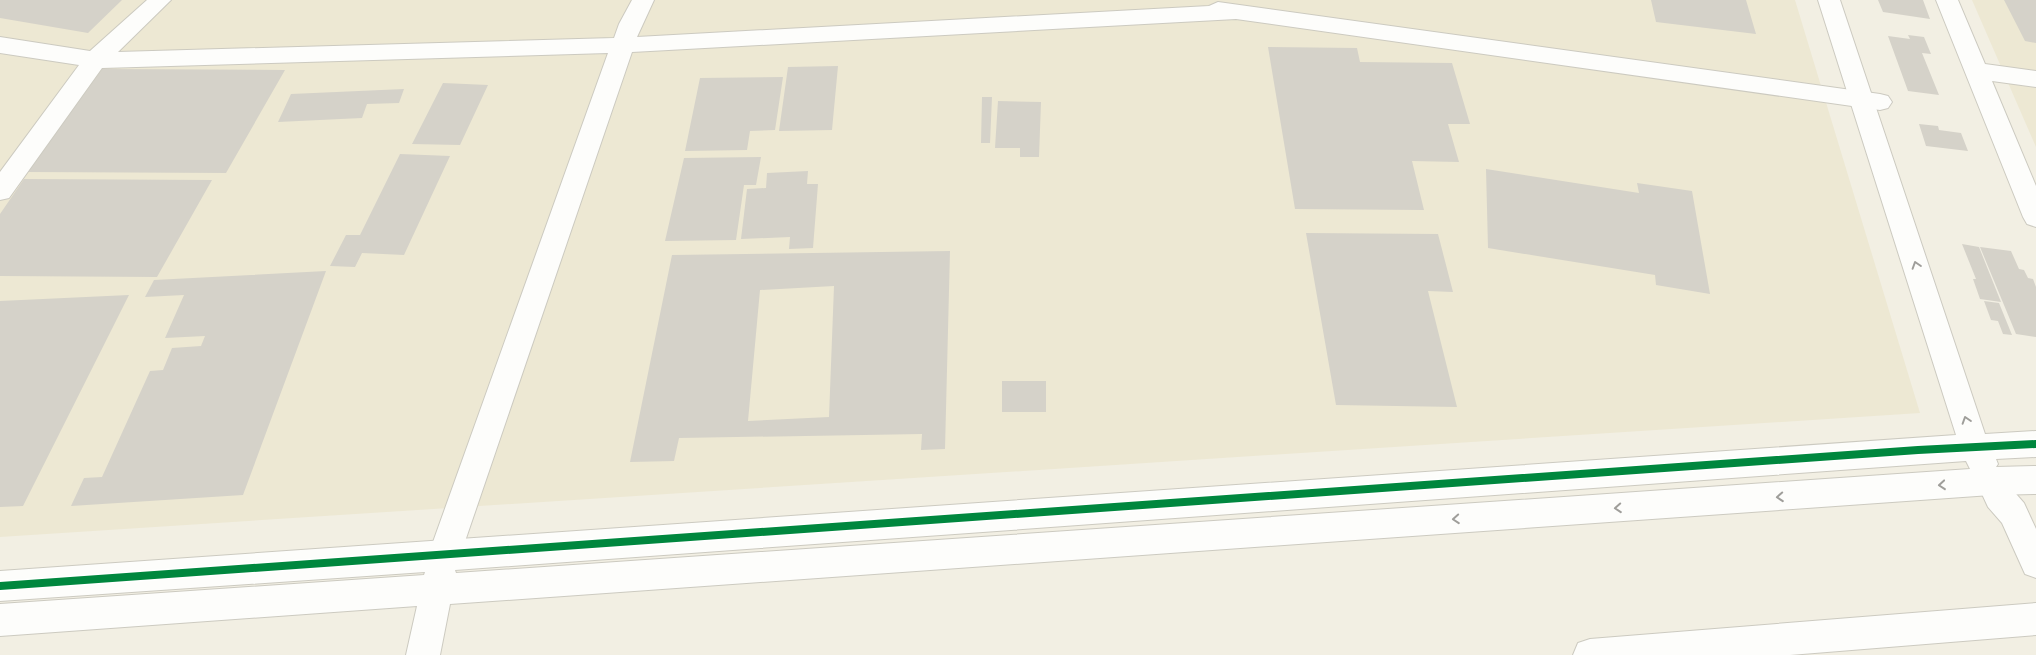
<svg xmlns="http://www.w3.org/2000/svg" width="2036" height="655" font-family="Karla,sans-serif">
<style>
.built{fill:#ede8d3}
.building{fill:#d5d2c9;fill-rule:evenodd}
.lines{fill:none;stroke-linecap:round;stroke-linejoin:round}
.minor-casing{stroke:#cccac0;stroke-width:2}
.tertiary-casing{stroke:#cccac0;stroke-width:2}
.minor{fill:#fdfdfb;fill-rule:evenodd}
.tertiary{fill:#fdfdfb;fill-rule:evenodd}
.cycleway-casing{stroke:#fff;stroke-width:11}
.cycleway{stroke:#00873e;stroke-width:8}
.oneway{stroke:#9f9e9a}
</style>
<rect width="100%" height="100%" fill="#f2efe3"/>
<path class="built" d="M 0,0 L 1795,0 L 1920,413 L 0,537 Z
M 1972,0 L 2036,0 L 2036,147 Z"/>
<path class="building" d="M 0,0 L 122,0 L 88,33 L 0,18 Z
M 1651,0 L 1746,0 L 1756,34 L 1656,22 Z
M 1878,0 L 1923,0 L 1930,19 L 1883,12 Z
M 2004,0 L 2036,0 L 2036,43 L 2025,41 Z
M 1908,35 L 1924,37 L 1931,54 L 1922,53 L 1939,95 L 1908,91 L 1888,36 L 1910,39 Z
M 1268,47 L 1357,48 L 1360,62 L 1452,63 L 1470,124 L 1448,124 L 1459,162 L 1412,161 L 1424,210 L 1295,209 Z
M 838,66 L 832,130 L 779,131 L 788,67 Z
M 102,69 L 285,70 L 226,173 L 28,172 Z
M 783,77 L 775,130 L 750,131 L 747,150 L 685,151 L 700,78 Z
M 443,83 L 488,85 L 460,145 L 412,144 Z
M 404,89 L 399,103 L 367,104 L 362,118 L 278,122 L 291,94 Z
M 982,97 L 992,97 L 990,143 L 981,143 Z
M 998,101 L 1041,102 L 1039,157 L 1020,157 L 1020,148 L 995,148 Z
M 1919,124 L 1938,126 L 1939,130 L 1961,133 L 1968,151 L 1926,146 Z
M 400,154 L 450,156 L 404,255 L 362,253 L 355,267 L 330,266 L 346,235 L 360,235 Z
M 761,157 L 756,185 L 744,185 L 736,240 L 665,241 L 684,158 Z
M 1486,169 L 1639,193 L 1637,183 L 1692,191 L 1710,294 L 1656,285 L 1655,275 L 1488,248 Z
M 808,171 L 807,184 L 818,184 L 813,248 L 789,249 L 790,237 L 741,239 L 747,189 L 766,188 L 767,173 Z
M 24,179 L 212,180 L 157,277 L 0,276 L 0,214 Z
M 1306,233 L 1438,234 L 1453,292 L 1428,291 L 1457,407 L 1336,405 Z
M 1962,244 L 1979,247 L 2001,302 L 1980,299 L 1973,279 L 1976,279 Z
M 1980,247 L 2011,251 L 2019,269 L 2024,270 L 2028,278 L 2033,279 L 2036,287 L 2036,337 L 2016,334 Z
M 950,251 L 945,449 L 921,450 L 922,434 L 679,438 L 674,461 L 630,462 L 672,255 ZM 834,286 L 829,417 L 748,421 L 760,290 Z
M 326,271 L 243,495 L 71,506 L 84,478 L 102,477 L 150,371 L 163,370 L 172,348 L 201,346 L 205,336 L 165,338 L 184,295 L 145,297 L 154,280 Z
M 129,295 L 23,506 L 0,507 L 0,301 Z
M 1984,301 L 1999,303 L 2012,335 L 2003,334 L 1998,321 L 1991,320 Z
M 1002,381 L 1046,381 L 1046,412 L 1002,412 Z"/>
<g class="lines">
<defs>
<path id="minor" d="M 147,0 L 171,0 L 118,52 L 614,38 L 619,24 L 632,0 L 654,0 L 637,37 L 1209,6 L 1218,2 L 1880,94 L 1888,96 L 1892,102 L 1888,108 L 1880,110 L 1236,19 L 632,52 L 460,556 L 455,566 L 444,571 L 433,566 L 428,556 L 608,53 L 102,68 L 9,198 L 0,200 L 0,172 L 79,65 L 0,53 L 0,37 L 90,51 Z
M 1936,0 L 1958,0 L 1985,64 L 2036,71 L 2036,87 L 1992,81 L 2036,186 L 2036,227 L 2027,224 L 2023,217 Z
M 1991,467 L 2002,471 L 2010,487 L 2024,503 L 2036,529 L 2036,578 L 2025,574 L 2002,523 L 1988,507 L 1976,481 L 1980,471 Z
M 2036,603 L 2036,635 L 1790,655 L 1573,655 L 1578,643 L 1590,639 Z"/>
<path id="tertiary" d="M 1818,0 L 1840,0 L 1985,434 L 2036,431 L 2036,457 L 1996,459 L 1998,464 L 1996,467 L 2036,466 L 2036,494 L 1991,495 L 450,604 L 440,655 L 406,655 L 417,606 L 0,636 L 0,604 L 424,575 L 425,572 L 0,601 L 0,571 L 1956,435 ZM 1966,461 L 1970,469 L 456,573 L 455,570 Z"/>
</defs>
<use href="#minor" class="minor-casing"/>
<use href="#tertiary" class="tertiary-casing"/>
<use href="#minor" class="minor"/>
<use href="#tertiary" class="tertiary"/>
<defs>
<path id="cycleway" d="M 0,586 L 1918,450 L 2036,444"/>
</defs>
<use href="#cycleway" class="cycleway-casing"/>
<use href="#cycleway" class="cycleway"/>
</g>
<defs><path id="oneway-chevron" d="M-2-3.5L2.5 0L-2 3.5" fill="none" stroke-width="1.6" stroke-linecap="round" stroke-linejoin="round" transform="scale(1.25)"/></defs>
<g class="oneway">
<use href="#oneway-chevron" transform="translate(1916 265) rotate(-108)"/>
<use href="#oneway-chevron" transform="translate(1966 420) rotate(-108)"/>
<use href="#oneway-chevron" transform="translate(1942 485) rotate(175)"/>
<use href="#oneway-chevron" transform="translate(1780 497) rotate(176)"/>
<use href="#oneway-chevron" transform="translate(1618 508) rotate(176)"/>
<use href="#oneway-chevron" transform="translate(1456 519) rotate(176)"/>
</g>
</svg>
